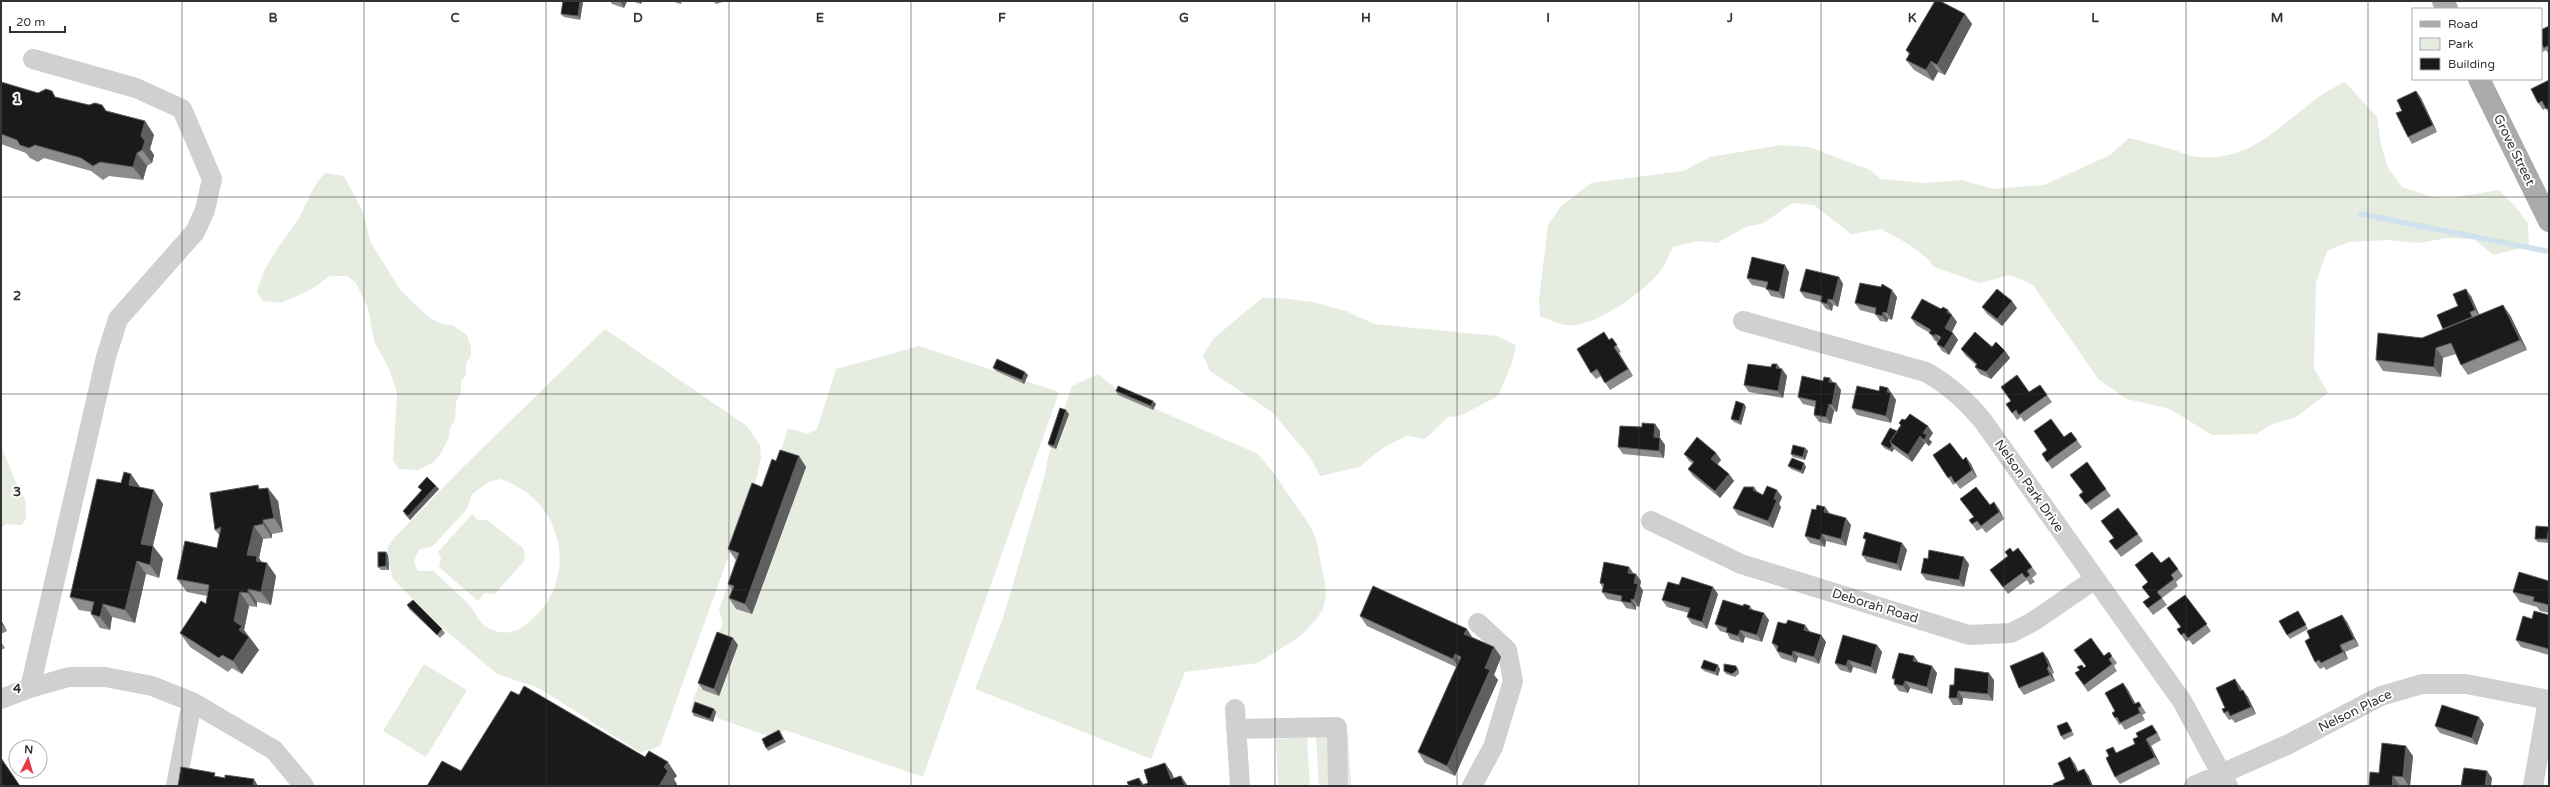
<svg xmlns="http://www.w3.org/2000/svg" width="2550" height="787" font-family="'Varela Round',sans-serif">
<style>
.green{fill:#e6ecdf;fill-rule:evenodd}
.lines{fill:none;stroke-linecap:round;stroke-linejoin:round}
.stream{stroke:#cfe2ee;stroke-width:5.5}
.minor{stroke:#d0d0d0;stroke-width:20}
.major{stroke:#ababab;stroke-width:22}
.wall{fill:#8c8c8c}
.shaded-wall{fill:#5f5f5f}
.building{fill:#1a1a1a;stroke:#5f5f5f}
.grid{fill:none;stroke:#333;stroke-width:1;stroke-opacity:0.55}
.labels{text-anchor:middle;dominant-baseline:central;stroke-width:4;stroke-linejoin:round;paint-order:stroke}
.street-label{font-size:13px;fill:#333;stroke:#fff}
.grid-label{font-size:13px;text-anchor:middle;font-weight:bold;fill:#333;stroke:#fff;stroke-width:4;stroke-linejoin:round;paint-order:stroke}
</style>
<rect width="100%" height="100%" fill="#fff"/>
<path class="green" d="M 2345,82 L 2377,117 L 2381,145 L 2388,168 L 2402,187 L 2432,197 L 2450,198 L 2499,190 L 2514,205 L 2528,223 L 2529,246 L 2493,255 L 2474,239 L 2449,238 L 2418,243 L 2387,240 L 2349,242 L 2327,251 L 2316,283 L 2314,368 L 2328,393 L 2296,417 L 2273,424 L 2256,434 L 2212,435 L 2170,409 L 2127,399 L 2099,380 L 2033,285 L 2010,275 L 1980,283 L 1934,267 L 1928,259 L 1910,245 L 1881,229 L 1851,234 L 1814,205 L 1792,203 L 1764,223 L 1746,227 L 1717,243 L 1697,241 L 1673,247 C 1668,256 1665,267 1658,274 C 1641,294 1592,329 1566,325 C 1558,324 1548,319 1540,316 L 1539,299 L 1548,225 L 1561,206 L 1591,183 L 1683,171 L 1710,157 L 1781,145 L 1809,147 L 1870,170 L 1881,179 L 1925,183 L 1961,180 L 1994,189 L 2044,185 L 2110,155 L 2129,138 C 2143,142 2157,145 2171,149 C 2179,151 2188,156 2197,157 C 2264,163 2291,106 2345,82 Z
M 325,173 L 344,176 L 363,212 L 371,243 L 401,291 L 431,319 L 442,324 L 452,325 L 467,335 L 471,347 L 471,356 L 466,363 L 466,375 L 461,381 L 461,393 L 456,402 L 455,420 L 450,427 L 449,438 L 439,456 L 434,462 L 418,470 L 399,469 L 393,461 L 397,393 L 389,369 L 374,341 L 368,308 L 356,283 L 347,276 L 330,276 L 310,290 L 281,303 L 263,301 L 257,292 C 264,262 283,243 299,218 C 308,202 312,186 325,173 Z
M 1262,298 L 1281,298 L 1313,302 L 1346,311 L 1374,324 L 1497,336 L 1516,345 L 1512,363 L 1498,396 L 1460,416 L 1448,417 L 1425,439 L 1407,436 L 1384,447 L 1359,467 L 1320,476 L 1310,457 L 1272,412 L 1210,371 L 1203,355 L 1214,338 Z
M 605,329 L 747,426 L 760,445 L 761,458 L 756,480 L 660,746 L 641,753 L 539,688 L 497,674 L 437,623 L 393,579 L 387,556 L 388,546 L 395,537 L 463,467 ZM 500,479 C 564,499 581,580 529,622 C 517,632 505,636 490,629 C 478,624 477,613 469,605 C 458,593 445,582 433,571 L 418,571 C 413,563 414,557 420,549 L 432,547 L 467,509 L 472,494 L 489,482 Z
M 919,346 L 1059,392 L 923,777 L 785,730 L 770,737 L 690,708 L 723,623 L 719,610 L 765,476 L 779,456 L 788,428 L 807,434 L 817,429 L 836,369 Z
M 1098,374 L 1122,394 L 1258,454 L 1273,472 L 1310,526 L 1316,539 L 1325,583 L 1326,595 L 1323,609 L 1315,621 L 1299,637 L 1258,663 L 1185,672 L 1151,759 L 975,689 L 1003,618 L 1044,478 L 1048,457 L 1072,386 Z
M 1,446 L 19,490 L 25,499 L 26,518 L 22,525 L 6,524 L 1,528 Z
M 472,514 L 478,520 L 487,520 L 524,549 L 525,560 L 495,594 L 485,593 L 478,601 L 439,567 L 441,558 L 438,552 Z
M 424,664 L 467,690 L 426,757 L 383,731 Z
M 1348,734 L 1351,786 L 1319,786 L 1316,736 Z
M 1307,737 L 1310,786 L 1278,786 L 1276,739 Z"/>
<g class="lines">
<path class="stream" d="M 2361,214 L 2546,251"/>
<path class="minor" d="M 33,59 L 136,88 L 182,109 L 212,179 L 205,210 L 195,232 L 118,319 L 106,357 L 30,688 L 69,677 L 105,677 L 152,686 L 192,702 L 274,750 L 304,786
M 1743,321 L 1926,372 C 1949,385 1966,400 1983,421 L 2182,701 L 2228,786
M 1651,521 L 1741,564 L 1969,635 L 2011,633 L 2034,621 L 2095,579
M 1,699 L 30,688
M 1235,709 L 1240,786
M 1236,729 L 1337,727 L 1338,786
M 176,786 L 192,702
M 1472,786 L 1493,747 L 1513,681 L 1507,650 L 1478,623
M 2194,786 L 2289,744 L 2381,696 L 2422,684 L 2466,684 L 2549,700
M 2533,786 L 2548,700"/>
<path class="major" d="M 2443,1 L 2447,9
M 2479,79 L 2549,221"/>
</g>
<path class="wall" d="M 563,1 L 583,1 L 583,2 L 580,20 L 564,17 L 561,14 Z
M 610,1 L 627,1 L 624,8 L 612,4 Z
M 631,1 L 642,1 L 641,4 Z
M 671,1 L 682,1 L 681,4 Z
M 713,1 L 726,1 L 716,4 Z
M 1965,14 L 1972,24 L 1945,75 L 1938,72 L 1933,81 L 1914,70 L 1906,60 L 1909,55 L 1906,50 Z
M 2549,26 L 2549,55 L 2546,50 L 2541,53 L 2541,27 L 2542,29 Z
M 2549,80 L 2549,114 L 2546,108 L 2543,110 L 2538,103 Z
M 1,82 L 38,93 L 56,97 L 145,121 L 154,135 L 150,149 L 154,155 L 152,163 L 147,166 L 143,180 L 109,176 L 103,180 L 91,171 L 44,158 L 38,162 L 30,158 L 26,153 L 1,144 Z
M 2416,91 L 2421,98 L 2437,132 L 2412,144 L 2408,137 L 2402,111 Z
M 1789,272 L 1784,299 L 1771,296 L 1766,288 L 1752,285 L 1747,278 Z
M 1839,277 L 1843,284 L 1838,307 L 1833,305 L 1832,311 L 1826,309 L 1821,302 L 1805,298 L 1800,291 Z
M 2471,296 L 2479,314 L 2510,315 L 2527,350 L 2468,375 L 2461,365 L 2456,354 L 2443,358 L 2441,377 L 2383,371 L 2376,360 L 2443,329 L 2458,306 Z
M 1897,297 L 1892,320 L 1888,319 L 1887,322 L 1880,321 L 1875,314 L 1860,310 L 1855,303 Z
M 1982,307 L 2017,308 L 2002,326 L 1987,314 Z
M 1941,309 L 1948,310 L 1957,322 L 1952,332 L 1953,333 L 1958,340 L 1949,355 L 1942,351 L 1937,344 L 1938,343 L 1934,340 L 1930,333 L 1916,325 L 1911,318 Z
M 1612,338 L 1621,352 L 1619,353 L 1633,376 L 1610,390 L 1601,376 L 1596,379 L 1591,373 L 1610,339 Z
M 1992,347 L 2005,351 L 2010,358 L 1991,379 L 1980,374 L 1975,367 L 1976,365 L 1966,356 L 1961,349 Z
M 1777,364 L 1780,368 L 1782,369 L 1787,376 L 1783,398 L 1749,392 L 1744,385 L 1771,367 Z
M 993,368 L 1028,375 L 1024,384 L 996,371 Z
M 1823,381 L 1836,383 L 1841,390 L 1837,412 L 1834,411 L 1831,424 L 1819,422 L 1814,415 L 1815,407 L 1803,404 L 1798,397 Z
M 2040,385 L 2052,402 L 2024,422 L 2021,417 L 2017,420 L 2006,404 L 2029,392 Z
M 1116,391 L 1153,401 L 1156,404 L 1153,410 L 1118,395 Z
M 1893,395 L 1893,396 L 1896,400 L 1891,423 L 1857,415 L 1852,408 Z
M 1744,404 L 1746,407 L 1741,425 L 1734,422 L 1731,419 Z
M 1069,414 L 1056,449 L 1050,447 L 1048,444 Z
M 1905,420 L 1933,433 L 1929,439 L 1932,442 L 1929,446 L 1925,443 L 1912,462 L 1894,449 L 1892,452 L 1884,448 L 1881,444 L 1897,431 L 1901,426 L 1899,423 Z
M 1655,424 L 1660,431 L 1660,438 L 1665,445 L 1664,458 L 1623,454 L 1618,447 L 1642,427 Z
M 2071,432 L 2082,447 L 2052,469 L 2042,454 Z
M 1805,448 L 1808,451 L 1805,460 L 1793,457 L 1791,454 Z
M 1716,453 L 1721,460 L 1717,464 L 1729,474 L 1734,481 L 1720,498 L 1693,476 L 1688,469 L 1693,464 L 1689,461 L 1684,454 Z
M 1933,455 L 1963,460 L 1971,464 L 1977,477 L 1960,489 L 1956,483 L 1953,485 Z
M 799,456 L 806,467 L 752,614 L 736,609 L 729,598 L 732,590 L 728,584 L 736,560 L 735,559 L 728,549 L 776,461 Z
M 2087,462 L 2111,496 L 2091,510 L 2079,495 L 2083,493 Z
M 1788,466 L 1806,467 L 1803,474 L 1791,469 Z
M 436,486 L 439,489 L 410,520 L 405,515 L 403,511 L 422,491 L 418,487 Z
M 140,487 L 140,488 L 163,504 L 153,546 L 163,559 L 159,578 L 146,574 L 135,623 L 112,617 L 110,630 L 100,628 L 91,614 L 91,612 L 79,610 L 70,597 Z
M 260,489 L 278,501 L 283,532 L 272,534 L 272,538 L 263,539 L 259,558 L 261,562 L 267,563 L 276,576 L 271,605 L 257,602 L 257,607 L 249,606 L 244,630 L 259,650 L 242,674 L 232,668 L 228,672 L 190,647 L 180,633 L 206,604 L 207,596 L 187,592 L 177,579 L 217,548 L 220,536 L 215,530 Z
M 1777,490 L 1782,497 L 1779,504 L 1781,507 L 1773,528 L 1738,515 L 1733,508 L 1758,492 L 1763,495 Z
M 1994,502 L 1999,509 L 2004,519 L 1986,533 L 1982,528 L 1977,531 L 1969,520 Z
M 1825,507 L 1830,514 L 1851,525 L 1846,546 L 1826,541 L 1825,547 L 1810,543 L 1805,536 L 1816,510 Z
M 2549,527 L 2549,543 L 2538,542 L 2535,539 Z
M 2138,534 L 2143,541 L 2121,557 L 2109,541 Z
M 1863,538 L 1902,543 L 1907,550 L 1901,571 L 1867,562 L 1862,555 L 1866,541 Z
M 386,552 L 388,555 L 389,570 L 381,570 L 378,567 Z
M 2013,552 L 2032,567 L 2037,574 L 2032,578 L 2035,582 L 2030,585 L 2027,580 L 2008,594 L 1990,570 L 2008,557 Z
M 1928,559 L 1969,564 L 1964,587 L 1926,580 L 1921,573 Z
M 2161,563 L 2178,569 L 2183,576 L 2176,582 L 2178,586 L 2162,598 L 2167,605 L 2153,615 L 2143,602 L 2150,597 L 2142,587 L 2148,582 L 2135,565 Z
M 1634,574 L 1641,581 L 1640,586 L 1643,591 L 1639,607 L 1636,606 L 1636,610 L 1626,608 L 1622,602 L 1607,599 L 1602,592 L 1603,588 L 1600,583 Z
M 2549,581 L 2549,613 L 2540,611 L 2537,607 L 2520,602 L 2513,592 Z
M 1679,585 L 1718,594 L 1707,629 L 1692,624 L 1687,617 L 1689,613 L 1667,607 L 1662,600 Z
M 2185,595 L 2211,631 L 2193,645 L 2189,640 L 2186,642 L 2177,629 L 2181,627 Z
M 407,605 L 442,629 L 445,633 L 440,638 L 409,609 Z
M 1743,606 L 1750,606 L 1753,610 L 1769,620 L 1762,642 L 1745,637 L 1743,643 L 1730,639 L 1727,633 L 1720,631 L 1715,624 Z
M 2298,611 L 2308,629 L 2290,639 L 2287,635 Z
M 2342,615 L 2347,622 L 2359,646 L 2345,652 L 2348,659 L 2326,670 L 2324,667 L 2320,669 L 2315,662 L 2310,638 Z
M 2549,615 L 2549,655 L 2521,647 L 2516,640 L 2532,619 Z
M 1360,616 L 1472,637 L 1494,647 L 1501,657 L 1494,675 L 1498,680 L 1455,776 L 1425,763 L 1418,752 L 1456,667 L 1367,626 Z
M 1,620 L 7,631 L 1,634 Z
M 1786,624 L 1805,625 L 1810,632 L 1821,635 L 1826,642 L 1819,664 L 1798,657 L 1796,663 L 1781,658 L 1772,643 Z
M 1,642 L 5,648 L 1,650 Z
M 738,645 L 719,696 L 703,690 L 698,683 Z
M 1877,645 L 1882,652 L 1876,674 L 1853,667 L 1851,673 L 1840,670 L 1835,663 Z
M 2043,652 L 2048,659 L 2054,673 L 2052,674 L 2055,681 L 2024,695 L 2019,688 Z
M 2109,652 L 2117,663 L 2114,666 L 2117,671 L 2088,692 L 2075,673 Z
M 1914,656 L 1918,663 L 1937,673 L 1932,694 L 1910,688 L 1908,693 L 1899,691 L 1894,684 L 1894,681 L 1892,678 Z
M 1736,666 L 1738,669 L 1739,674 L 1735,677 L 1726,674 L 1724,671 Z
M 1701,668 L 1720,669 L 1718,676 L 1704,671 Z
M 1994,680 L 1993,701 L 1963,698 L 1962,705 L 1953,705 L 1949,698 L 1954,685 Z
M 2123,683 L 2128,690 L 2135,704 L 2139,702 L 2146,713 L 2142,715 L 2145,720 L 2125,730 L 2121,724 L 2119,725 L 2115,718 L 2115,711 Z
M 2240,686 L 2242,690 L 2248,697 L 2256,714 L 2235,723 L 2232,719 L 2229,720 L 2224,713 L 2225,708 Z
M 714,709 L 716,712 L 713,722 L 694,716 L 692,712 Z
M 2067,722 L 2074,735 L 2064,740 L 2061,736 Z
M 2484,724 L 2477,745 L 2440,733 L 2435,726 Z
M 2152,725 L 2157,732 L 2161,740 L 2151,746 L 2160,764 L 2120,784 L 2115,777 L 2135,744 L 2138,737 Z
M 781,733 L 786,742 L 768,751 L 766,748 Z
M 2413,756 L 2410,786 L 2369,786 L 2379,773 Z"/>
<path class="shaded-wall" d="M 580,1 L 583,1 L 583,2 L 580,20 L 578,16 Z
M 620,1 L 627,1 L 624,8 Z
M 639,1 L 642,1 L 641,4 Z
M 1965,14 L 1972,24 L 1945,75 L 1937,65 Z
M 1931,61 L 1938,72 L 1933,81 L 1926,70 Z
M 2416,91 L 2421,98 L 2437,132 L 2433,125 Z
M 145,121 L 154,135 L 150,149 L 154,155 L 152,163 L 142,150 L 141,136 Z
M 137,153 L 147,166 L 143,180 L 133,167 Z
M 1785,265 L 1789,272 L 1784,299 L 1779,292 Z
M 1839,277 L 1843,284 L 1838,307 L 1833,300 Z
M 2466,289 L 2471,296 L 2480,317 L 2475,310 Z
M 1892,290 L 1897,297 L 1892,320 L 1887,313 Z
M 1828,299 L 1833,305 L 1832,311 L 1827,304 Z
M 2012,301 L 2017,308 L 2002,326 L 1997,319 Z
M 2503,305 L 2510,315 L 2527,350 L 2520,340 Z
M 1948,310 L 1957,322 L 1950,335 L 1945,328 L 1947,312 Z
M 1883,312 L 1888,319 L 1887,322 L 1882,316 Z
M 1953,333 L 1958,340 L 1949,355 L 1944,348 Z
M 1935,334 L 1940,341 L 1939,343 L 1934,336 Z
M 1614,347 L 1619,353 L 1633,376 L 1628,369 Z
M 2436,348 L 2443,358 L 2441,377 L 2434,367 Z
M 2005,351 L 2010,358 L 1991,379 L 1986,372 Z
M 1777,364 L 1782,371 L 1782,369 L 1787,376 L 1783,398 L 1778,391 L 1776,368 Z
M 1025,372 L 1028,375 L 1024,384 L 1022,380 Z
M 1830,378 L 1835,385 L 1829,382 Z
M 1836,383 L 1841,390 L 1837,412 L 1832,405 Z
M 1888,388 L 1896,400 L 1891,423 L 1886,416 L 1887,392 Z
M 1153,401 L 1156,404 L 1153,410 L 1151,406 Z
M 1744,404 L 1746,407 L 1741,425 L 1739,421 Z
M 1829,404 L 1834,411 L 1831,424 L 1826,417 Z
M 1066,410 L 1069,414 L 1056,449 L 1054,446 Z
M 1655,424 L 1660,431 L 1659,444 L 1654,437 Z
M 1928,426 L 1933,433 L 1929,439 L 1932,442 L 1929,446 L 1924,440 L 1923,433 Z
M 1920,436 L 1925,443 L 1912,462 L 1908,455 Z
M 1660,438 L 1665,445 L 1664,458 L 1659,451 Z
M 1892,445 L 1894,449 L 1892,452 L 1890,449 Z
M 1805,448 L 1808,451 L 1805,460 L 1803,457 Z
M 1716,453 L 1721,460 L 1716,466 L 1711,459 Z
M 799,456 L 806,467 L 752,614 L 745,604 Z
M 1966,457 L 1971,464 L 1977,477 L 1972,470 Z
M 1804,463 L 1806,467 L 1803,474 L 1801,471 Z
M 131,474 L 140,487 L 138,499 L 129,485 Z
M 1729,474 L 1734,481 L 1720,498 L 1715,491 Z
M 436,486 L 439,489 L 410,520 L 408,516 Z
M 1754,487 L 1759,494 L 1753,490 Z
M 268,488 L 278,501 L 283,532 L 274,518 Z
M 154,490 L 163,504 L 150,557 L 141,544 Z
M 1777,490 L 1782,497 L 1779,504 L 1781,507 L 1773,528 L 1768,521 L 1774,499 Z
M 1994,502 L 1999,509 L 2004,519 L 1999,512 Z
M 1825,507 L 1830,514 L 1824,512 Z
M 1846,518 L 1851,525 L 1846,546 L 1841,539 Z
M 263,520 L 272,534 L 272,538 L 263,524 Z
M 254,526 L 263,539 L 259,558 L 266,569 L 267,563 L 276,576 L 271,605 L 261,592 L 247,555 Z
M 2549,527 L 2549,542 L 2547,539 Z
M 1822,534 L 1826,541 L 1825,547 L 1820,540 Z
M 1902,543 L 1907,550 L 1901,571 L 1897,564 Z
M 153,546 L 163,559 L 159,578 L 150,565 Z
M 386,552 L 388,555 L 389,570 L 386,566 Z
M 1964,557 L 1969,564 L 1964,587 L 1959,580 Z
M 137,561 L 146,574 L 135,623 L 125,610 Z
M 1629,567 L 1634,574 L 1628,573 Z
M 1636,574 L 1641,581 L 1640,586 L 1643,591 L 1639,607 L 1634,600 L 1634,583 Z
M 1713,587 L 1718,594 L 1707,629 L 1702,622 Z
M 248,589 L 257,602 L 257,607 L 248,593 Z
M 240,592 L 249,606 L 244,630 L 259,650 L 242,674 L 233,661 L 239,630 L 234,621 Z
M 1631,599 L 1636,606 L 1636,610 L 1631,603 Z
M 103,604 L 112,617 L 110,630 L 100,617 Z
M 1764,613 L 1769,620 L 1762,642 L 1757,635 Z
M 2342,615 L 2347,622 L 2359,646 L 2354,639 Z
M 1,620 L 7,631 L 1,623 Z
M 1805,625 L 1810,632 L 1804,630 Z
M 1467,629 L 1474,640 L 1464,634 Z
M 1740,630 L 1745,637 L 1743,643 L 1738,636 Z
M 1821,635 L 1826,642 L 1819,664 L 1814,657 Z
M 733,638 L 738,645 L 719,696 L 714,689 Z
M 1877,645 L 1882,652 L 1876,674 L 1871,667 Z
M 2340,645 L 2345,652 L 2348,659 L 2343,652 Z
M 1494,647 L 1501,657 L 1494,675 L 1498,680 L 1455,776 L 1447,766 L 1485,668 Z
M 1793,651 L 1798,657 L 1796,663 L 1792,656 Z
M 2043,652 L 2048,659 L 2054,673 L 2049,666 Z
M 1455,654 L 1463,664 L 1460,669 L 1453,659 Z
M 1914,656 L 1919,663 L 1913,661 Z
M 1848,660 L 1853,667 L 1851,673 L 1846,666 Z
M 1718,665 L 1720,669 L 1718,676 L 1715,672 Z
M 1736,666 L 1738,669 L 1739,674 L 1737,670 Z
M 1932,666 L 1937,673 L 1932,694 L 1927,687 Z
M 2047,668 L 2052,674 L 2055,681 L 2050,675 Z
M 1989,673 L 1994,680 L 1993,701 L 1988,694 Z
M 2235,679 L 2240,686 L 2245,698 L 2240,691 Z
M 1905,681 L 1910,688 L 1908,693 L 1903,686 Z
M 2123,683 L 2128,690 L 2138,708 L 2145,720 L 2134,704 Z
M 2243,690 L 2248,697 L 2256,714 L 2251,707 Z
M 1958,691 L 1963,698 L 1962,705 L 1957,698 Z
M 714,709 L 716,712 L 713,722 L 710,719 Z
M 2479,717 L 2484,724 L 2477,745 L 2472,738 Z
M 2146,739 L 2151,746 L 2160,764 L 2155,757 Z
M 2406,746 L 2413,756 L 2410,786 L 2409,786 L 2403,777 Z
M 2070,757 L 2075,764 L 2082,779 L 2077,772 Z
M 668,762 L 677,776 L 674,779 L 677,784 L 676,786 L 659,786 L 664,767 Z
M 1165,763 L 1172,773 L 1177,786 L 1171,779 Z
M 2084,769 L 2089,776 L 2093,786 L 2092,786 Z
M 2487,771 L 2492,778 L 2491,786 L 2485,786 Z
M 1181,776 L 1188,786 L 1185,786 Z
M 2393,776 L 2400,786 L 2392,786 Z
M 1139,778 L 1145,786 L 1142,786 Z
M 254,779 L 258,786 L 253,786 Z"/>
<path class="building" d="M 563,1 L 580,1 L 578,16 L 561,14 Z
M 1935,1 L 1940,1 L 1965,14 L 1937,65 L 1931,61 L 1926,70 L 1906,60 L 1910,53 L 1906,50 Z
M 2549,26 L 2549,45 L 2544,48 L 2541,43 L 2541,29 L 2541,30 Z
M 2549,80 L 2549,108 L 2546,109 L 2542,101 L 2538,103 L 2531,89 Z
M 1,82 L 38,93 L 46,89 L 52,91 L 55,97 L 89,105 L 95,103 L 102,105 L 106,111 L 145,121 L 141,136 L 145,141 L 142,150 L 137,153 L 133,167 L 100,162 L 93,166 L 81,158 L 35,145 L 29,148 L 20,145 L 17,140 L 1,134 Z
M 2416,91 L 2433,125 L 2408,137 L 2396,113 L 2402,111 L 2397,100 Z
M 1752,257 L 1785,265 L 1779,292 L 1766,289 L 1768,282 L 1747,278 Z
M 1806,269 L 1839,277 L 1833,300 L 1828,299 L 1827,304 L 1821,302 L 1822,296 L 1800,291 Z
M 1860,283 L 1881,287 L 1882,284 L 1892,290 L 1887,313 L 1883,312 L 1882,316 L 1875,314 L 1876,308 L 1855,303 Z
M 1997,289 L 2012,301 L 1997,319 L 1982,307 Z
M 2466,289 L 2475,310 L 2470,312 L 2472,317 L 2443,329 L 2437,315 L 2458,306 L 2453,294 Z
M 1922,299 L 1941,309 L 1943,307 L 1948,310 L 1947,312 L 1952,315 L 1945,328 L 1953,333 L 1944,348 L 1937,344 L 1941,337 L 1935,334 L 1934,336 L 1929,333 L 1931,330 L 1911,318 Z
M 2503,305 L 2520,340 L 2461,365 L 2451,343 L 2436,348 L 2434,367 L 2376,360 L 2378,333 L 2422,338 Z
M 1604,332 L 1609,340 L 1612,338 L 1617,345 L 1614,347 L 1628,369 L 1605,383 L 1597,369 L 1591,373 L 1577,349 Z
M 1975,332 L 1992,347 L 1996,342 L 2005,351 L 1986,372 L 1975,367 L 1977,364 L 1961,349 Z
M 997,359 L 1025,372 L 1022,380 L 993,368 Z
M 1748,364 L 1771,367 L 1772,364 L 1777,364 L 1776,368 L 1782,369 L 1778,391 L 1744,385 Z
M 2017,375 L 2029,392 L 2040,385 L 2047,395 L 2019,415 L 2016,410 L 2012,413 L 2006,404 L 2011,401 L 2001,387 Z
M 1802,376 L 1823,381 L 1824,377 L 1830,378 L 1829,382 L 1836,383 L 1832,405 L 1829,404 L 1826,417 L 1814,415 L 1816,401 L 1798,397 Z
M 1118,386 L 1153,401 L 1151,406 L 1116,391 Z
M 1857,386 L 1879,391 L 1880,386 L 1888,388 L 1887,392 L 1891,393 L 1886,416 L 1852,408 Z
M 1736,401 L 1744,404 L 1739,421 L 1731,419 Z
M 1060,408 L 1066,410 L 1054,446 L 1048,444 Z
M 1910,414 L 1928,426 L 1923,433 L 1927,435 L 1924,440 L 1920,436 L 1908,455 L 1890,442 L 1901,425 L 1899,423 L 1902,419 L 1905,420 Z
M 2051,419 L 2064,437 L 2071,432 L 2077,440 L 2047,462 L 2042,454 L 2047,450 L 2034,431 Z
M 1642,423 L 1655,424 L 1654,437 L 1660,438 L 1659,451 L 1618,447 L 1620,426 L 1642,427 Z
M 1890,428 L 1897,431 L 1890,442 L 1892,445 L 1890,449 L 1881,444 Z
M 1697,437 L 1716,453 L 1711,459 L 1729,474 L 1715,491 L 1688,469 L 1694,462 L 1684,454 Z
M 1950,443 L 1963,460 L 1966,457 L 1972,470 L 1955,483 L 1951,476 L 1948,478 L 1933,455 Z
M 1793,445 L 1805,448 L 1803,457 L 1791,454 Z
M 780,450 L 799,456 L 745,604 L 729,598 L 734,586 L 728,584 L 739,553 L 728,549 L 752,483 L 762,487 L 772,459 L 776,461 Z
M 1792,458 L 1804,463 L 1801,471 L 1788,466 Z
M 2087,462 L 2106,489 L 2086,504 L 2079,495 L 2083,492 L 2070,475 Z
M 124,472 L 131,474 L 129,485 L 154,490 L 141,544 L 153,546 L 150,565 L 137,561 L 125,610 L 103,604 L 100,617 L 91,614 L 94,602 L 70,597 L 97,479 L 121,483 Z
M 427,477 L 436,486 L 408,516 L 403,511 L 422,490 L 418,487 Z
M 258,485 L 259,489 L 268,488 L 274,518 L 263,520 L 263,524 L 254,526 L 247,555 L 257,556 L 256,561 L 267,563 L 261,592 L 248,589 L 248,593 L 240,592 L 234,621 L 242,626 L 239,630 L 249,637 L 233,661 L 222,655 L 219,658 L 180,633 L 201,601 L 206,604 L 209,585 L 177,579 L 185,541 L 217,548 L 221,527 L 215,530 L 210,493 Z
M 1767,486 L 1777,490 L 1774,499 L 1777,500 L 1768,521 L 1733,508 L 1744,487 L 1754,487 L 1753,490 L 1763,495 Z
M 1976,487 L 1990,505 L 1994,502 L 1999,512 L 1981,526 L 1977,521 L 1972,524 L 1969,520 L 1974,517 L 1960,499 Z
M 1817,505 L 1825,507 L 1824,512 L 1846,518 L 1841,539 L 1822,534 L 1820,540 L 1805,536 L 1812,509 L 1816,510 Z
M 2118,508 L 2138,534 L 2116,550 L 2109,541 L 2114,538 L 2101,521 Z
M 2536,526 L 2549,527 L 2547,539 L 2535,539 Z
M 1865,532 L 1902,543 L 1897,564 L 1862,555 L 1866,539 L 1863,538 Z
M 2010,548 L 2013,552 L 2018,548 L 2032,567 L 2027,571 L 2030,575 L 2026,578 L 2022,573 L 2003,587 L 1990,570 L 2008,556 L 2005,552 Z
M 1929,550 L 1964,557 L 1959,580 L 1921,573 L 1924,558 L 1928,559 Z
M 378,552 L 386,552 L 386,566 L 378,567 Z
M 2152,552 L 2161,563 L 2169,557 L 2178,569 L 2171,575 L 2174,579 L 2157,592 L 2162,598 L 2148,608 L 2143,602 L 2150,597 L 2142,587 L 2148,582 L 2135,565 Z
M 1604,562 L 1629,567 L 1628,573 L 1636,574 L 1634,583 L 1638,584 L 1634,600 L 1631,599 L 1631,603 L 1621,601 L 1622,596 L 1602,592 L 1604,584 L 1600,583 Z
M 2519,572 L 2549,581 L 2549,605 L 2533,601 L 2534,597 L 2513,592 Z
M 1682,577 L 1713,587 L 1702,622 L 1687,617 L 1690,608 L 1662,600 L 1668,582 L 1679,585 Z
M 1373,586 L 1467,629 L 1464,634 L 1494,647 L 1485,668 L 1490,670 L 1447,766 L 1418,752 L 1461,657 L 1455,654 L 1453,659 L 1360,616 Z
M 2185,595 L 2207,624 L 2188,638 L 2184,633 L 2181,635 L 2177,629 L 2181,627 L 2167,608 Z
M 413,600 L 442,629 L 437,635 L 407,605 Z
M 1723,600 L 1743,606 L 1744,604 L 1750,606 L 1749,609 L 1764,613 L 1757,635 L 1740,630 L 1738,636 L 1726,632 L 1727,628 L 1715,624 Z
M 2298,611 L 2306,625 L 2287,635 L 2279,621 Z
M 2534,611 L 2549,615 L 2549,649 L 2516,640 L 2523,616 L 2532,619 Z
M 2342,615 L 2354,639 L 2340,645 L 2343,652 L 2321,663 L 2319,660 L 2315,662 L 2305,641 L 2310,638 L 2307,631 Z
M 1788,620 L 1805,625 L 1804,630 L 1821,635 L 1814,657 L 1793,651 L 1792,656 L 1777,651 L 1778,646 L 1772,643 L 1778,622 L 1786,624 Z
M 717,632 L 733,638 L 714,689 L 698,683 Z
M 1843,635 L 1877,645 L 1871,667 L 1848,660 L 1846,666 L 1835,663 Z
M 2091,638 L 2104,656 L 2109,652 L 2112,656 L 2109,659 L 2112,664 L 2084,685 L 2075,673 L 2080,670 L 2077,667 L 2082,665 L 2084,668 L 2086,666 L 2074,650 Z
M 2043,652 L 2049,666 L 2047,668 L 2050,675 L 2019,688 L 2010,666 Z
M 1899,653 L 1914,656 L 1913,661 L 1932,666 L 1927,687 L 1905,681 L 1903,686 L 1894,684 L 1895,679 L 1892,678 Z
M 1704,660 L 1718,665 L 1715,672 L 1701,668 Z
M 1724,664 L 1736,666 L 1737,670 L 1732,674 L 1724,671 Z
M 1955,668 L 1989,673 L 1988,694 L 1958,691 L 1957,698 L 1949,698 L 1950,685 L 1954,685 Z
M 2235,679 L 2240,691 L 2243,690 L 2251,707 L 2230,716 L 2228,711 L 2224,713 L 2222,709 L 2225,708 L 2216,688 Z
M 2123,683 L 2134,704 L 2139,702 L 2141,706 L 2138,708 L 2140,713 L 2120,723 L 2117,717 L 2115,718 L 2112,713 L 2115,711 L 2105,693 Z
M 524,686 L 645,757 L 649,751 L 668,762 L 664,767 L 668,771 L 659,786 L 427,786 L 442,761 L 461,771 L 511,691 L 519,695 Z
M 695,702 L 714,709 L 710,719 L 692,712 Z
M 2442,705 L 2479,717 L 2472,738 L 2435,726 Z
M 2067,722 L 2072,731 L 2061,736 L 2057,726 Z
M 2152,725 L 2157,733 L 2146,739 L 2155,757 L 2115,777 L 2106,758 L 2109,756 L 2106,750 L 2113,747 L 2116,753 L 2135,744 L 2133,739 L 2138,737 L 2136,733 Z
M 779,730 L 783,739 L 766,748 L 762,739 Z
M 2382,743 L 2406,746 L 2403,777 L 2393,776 L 2392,786 L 2369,786 L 2370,772 L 2379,773 Z
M 2070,757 L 2077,772 L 2084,769 L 2092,786 L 2054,786 L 2053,784 L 2065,779 L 2058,763 Z
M 1,758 L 20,786 L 1,786 Z
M 1165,763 L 1171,779 L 1181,776 L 1185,786 L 1129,786 L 1127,782 L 1139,778 L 1142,785 L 1148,783 L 1144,770 Z
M 181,767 L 215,773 L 214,776 L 225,778 L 225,775 L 254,779 L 253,786 L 178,786 Z
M 2464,768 L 2487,771 L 2485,786 L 2461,786 Z"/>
<path class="grid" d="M 182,1 L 182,786M 364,1 L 364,786M 546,1 L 546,786M 729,1 L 729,786M 911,1 L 911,786M 1093,1 L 1093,786M 1275,1 L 1275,786M 1457,1 L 1457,786M 1639,1 L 1639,786M 1821,1 L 1821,786M 2004,1 L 2004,786M 2186,1 L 2186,786M 2368,1 L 2368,786M 1,197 L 2549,197M 1,394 L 2549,394M 1,590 L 2549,590"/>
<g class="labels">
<g class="street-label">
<text transform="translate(2514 150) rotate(64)">Grove Street</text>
<text transform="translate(2029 486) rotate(55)">Nelson Park Drive</text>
<text transform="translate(1875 606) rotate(17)">Deborah Road</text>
<text transform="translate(2355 711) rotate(-26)">Nelson Place</text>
</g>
</g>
<g class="grid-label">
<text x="273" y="22">B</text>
<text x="455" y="22">C</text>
<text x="638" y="22">D</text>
<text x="820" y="22">E</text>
<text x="1002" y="22">F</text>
<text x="1184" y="22">G</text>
<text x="1366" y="22">H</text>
<text x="1548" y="22">I</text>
<text x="1730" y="22">J</text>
<text x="1912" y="22">K</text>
<text x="2095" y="22">L</text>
<text x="2277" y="22">M</text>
<text x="17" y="103">1</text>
<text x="17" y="300">2</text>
<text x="17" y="496">3</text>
<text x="17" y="693">4</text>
</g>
<rect width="2550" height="787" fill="none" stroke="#333333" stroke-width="4"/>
<rect x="2412" y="8" width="130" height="72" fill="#ffffff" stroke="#adadad"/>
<rect x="2420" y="21" width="20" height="6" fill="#ababab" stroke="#adadad"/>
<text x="2448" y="28" font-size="12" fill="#333333">Road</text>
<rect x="2420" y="38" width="20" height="12" fill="#e6ecdf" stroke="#adadad"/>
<text x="2448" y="48" font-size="12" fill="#333333">Park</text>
<rect x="2420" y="58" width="20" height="12" fill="#1a1a1a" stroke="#adadad"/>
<text x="2448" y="68" font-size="12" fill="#333333">Building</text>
<g transform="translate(28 759) rotate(5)"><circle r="19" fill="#ffffff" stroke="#adadad"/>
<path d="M0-3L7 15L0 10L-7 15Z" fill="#e63946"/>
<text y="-6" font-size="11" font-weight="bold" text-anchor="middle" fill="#333333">N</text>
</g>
<path d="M10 26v6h55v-6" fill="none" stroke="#333333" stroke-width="2"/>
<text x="16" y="26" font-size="12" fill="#333333" stroke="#ffffff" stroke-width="3" paint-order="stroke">20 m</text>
</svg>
